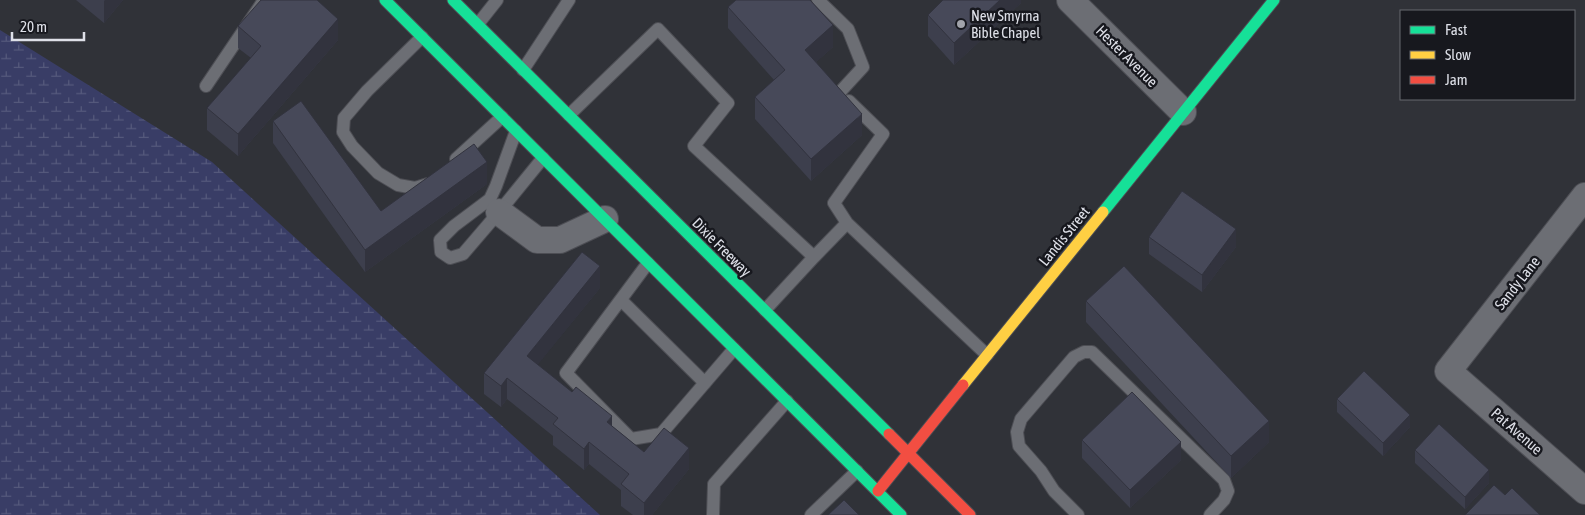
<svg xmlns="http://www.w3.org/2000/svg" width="1585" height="515" font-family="'Asap Condensed',sans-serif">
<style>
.wetland{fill:url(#wetland-marsh)}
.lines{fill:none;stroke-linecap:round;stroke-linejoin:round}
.lane-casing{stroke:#4d4e54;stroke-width:14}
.street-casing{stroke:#4d4e54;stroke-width:28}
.fast-casing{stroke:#4d4e54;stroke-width:13}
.slow-casing{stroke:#4d4e54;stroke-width:13}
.jam-casing{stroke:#4d4e54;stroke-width:13}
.lane{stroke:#6c6e74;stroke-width:12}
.street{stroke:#6c6e74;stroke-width:26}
.fast{stroke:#16e098;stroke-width:11}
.slow{stroke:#ffcf43;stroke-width:11}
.jam{stroke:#f24e42;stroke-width:11}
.wall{fill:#3d3f4d}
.shaded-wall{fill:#32333e}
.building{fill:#474959;stroke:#32333e}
.poi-dot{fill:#a1a3aa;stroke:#17181e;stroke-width:2}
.labels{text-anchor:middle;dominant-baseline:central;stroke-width:5;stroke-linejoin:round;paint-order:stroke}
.poi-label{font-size:15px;fill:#dee0e8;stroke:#17181e;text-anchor:start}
.street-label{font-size:15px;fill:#dee0e8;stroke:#17181e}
</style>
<defs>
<pattern id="wetland-marsh" width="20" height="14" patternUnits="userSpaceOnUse" patternTransform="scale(1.25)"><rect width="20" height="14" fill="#393d66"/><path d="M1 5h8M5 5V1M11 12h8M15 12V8" fill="none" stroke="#55597c"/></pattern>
</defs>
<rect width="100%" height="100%" fill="#303238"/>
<path class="wetland" d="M 0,30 L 212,162 L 600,515 L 0,515 Z"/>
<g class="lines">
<defs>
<path id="lane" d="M 818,0 L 848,29 L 863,67 L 840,92
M 478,24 L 497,0
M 422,37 L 367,91 L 344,118 L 343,132 L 352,146 L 378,173 L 398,185 L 415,188 L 428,184
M 523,70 L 569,0
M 206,86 L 264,0
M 569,115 L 658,29 L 728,103 L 694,146 L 814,257 L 765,310
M 516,131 L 496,186 L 490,199 L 454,226 L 440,240 L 441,252 L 450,258 L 463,254 L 499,212 L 543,158
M 456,159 L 502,117
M 847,223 L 834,203 L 883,134 L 849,101
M 814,257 L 847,223 L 987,355
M 648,263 L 566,373 L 631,439 L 661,434 L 734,349
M 621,300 L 705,383
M 713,515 L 714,484 L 787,401
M 811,515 L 857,471
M 1078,515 L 1054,491 L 1041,471 L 1019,446 L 1017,432 L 1021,419 L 1074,357 L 1084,352 L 1092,352 L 1224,480 L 1228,491 L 1224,500 L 1210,515"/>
<path id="street" d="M 1070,0 L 1183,112
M 1585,196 L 1448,371 L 1585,491
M 499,212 L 537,240 L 560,240 L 605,219"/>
<path id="fast" d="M 385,0 L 901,515
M 453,0 L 889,434
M 1103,212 L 1274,0"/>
<path id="slow" d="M 963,385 L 1103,212"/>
<path id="jam" d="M 889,434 L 970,515
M 878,491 L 963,385"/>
</defs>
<use href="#lane" class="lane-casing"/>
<use href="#street" class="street-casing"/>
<use href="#fast" class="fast-casing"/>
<use href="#slow" class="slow-casing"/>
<use href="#jam" class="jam-casing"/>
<use href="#lane" class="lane"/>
<use href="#street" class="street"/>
<use href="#fast" class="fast"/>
<use href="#slow" class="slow"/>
<use href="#jam" class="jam"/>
</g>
<path class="wall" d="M 76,0 L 123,0 L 104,23 Z
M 1021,0 L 1021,3 L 954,65 L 928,36 L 928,15 Z
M 728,7 L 833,47 L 816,62 L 862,135 L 811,181 L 755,119 L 755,97 L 774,80 L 728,28 Z
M 238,26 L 338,40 L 238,156 L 207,130 L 207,108 L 251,58 L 238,48 Z
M 273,121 L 381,211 L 487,184 L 365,272 L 273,143 Z
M 1149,237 L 1236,247 L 1202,292 L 1149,254 Z
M 600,288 L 537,365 L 612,426 L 644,452 L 689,469 L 652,515 L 633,515 L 621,506 L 621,490 L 589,464 L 584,470 L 553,445 L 553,436 L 507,399 L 501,407 L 484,394 L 484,373 Z
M 1086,301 L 1269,442 L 1231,478 L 1086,322 Z
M 1337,399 L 1410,427 L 1383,456 L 1337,412 Z
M 1082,440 L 1181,460 L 1130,508 L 1082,458 Z
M 1415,450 L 1489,483 L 1465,509 L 1415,463 Z"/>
<path class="shaded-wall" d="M 105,0 L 123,0 L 104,23 L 104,1 Z
M 1000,0 L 1021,0 L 1021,3 L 954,65 L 954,43 Z
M 338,19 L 338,40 L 238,156 L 238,134 Z
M 833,25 L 833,47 L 805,72 L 805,50 Z
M 862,114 L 862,135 L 811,181 L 811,159 Z
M 487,162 L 487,184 L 365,272 L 365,250 Z
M 1236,229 L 1236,247 L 1202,292 L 1202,275 Z
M 600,266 L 600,288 L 527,378 L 527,356 Z
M 507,378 L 507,399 L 501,407 L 501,386 Z
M 1410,415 L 1410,427 L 1383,456 L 1383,443 Z
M 612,416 L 612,437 L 607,422 Z
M 1269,421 L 1269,442 L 1231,478 L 1231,456 Z
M 589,442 L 589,464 L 584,470 L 584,449 Z
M 1181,442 L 1181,460 L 1130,508 L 1130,490 Z
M 689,448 L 689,469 L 652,515 L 644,515 L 644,503 Z
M 1489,470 L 1489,483 L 1465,509 L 1465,497 Z"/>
<path class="building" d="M 261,0 L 317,0 L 338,19 L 238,134 L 207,108 L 261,46 L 238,26 Z
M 736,0 L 810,0 L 833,25 L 805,50 L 862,114 L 811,159 L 755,97 L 785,70 L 728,7 Z
M 943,0 L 1000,0 L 954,43 L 928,15 Z
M 301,101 L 381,211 L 474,144 L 487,162 L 365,250 L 273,121 Z
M 1182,191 L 1236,229 L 1202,275 L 1149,237 Z
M 582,252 L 600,266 L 527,356 L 572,392 L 576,387 L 612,416 L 607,422 L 644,452 L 664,428 L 689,448 L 644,503 L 621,484 L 629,474 L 589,442 L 584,449 L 553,424 L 558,418 L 507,378 L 501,386 L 484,373 Z
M 1124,266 L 1269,421 L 1231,456 L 1086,301 Z
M 1364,371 L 1410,415 L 1383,443 L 1337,399 Z
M 1132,392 L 1181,442 L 1130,490 L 1082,440 Z
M 1439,424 L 1489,470 L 1465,497 L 1415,450 Z
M 1494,485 L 1505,495 L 1512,488 L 1540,515 L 1465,515 Z
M 844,500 L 859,515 L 828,515 Z"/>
<circle class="poi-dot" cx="961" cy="24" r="5"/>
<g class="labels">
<g class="poi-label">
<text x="971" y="15">New Smyrna<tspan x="971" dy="17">Bible Chapel</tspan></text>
</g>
<g class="street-label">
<text transform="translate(1127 56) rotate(45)">Hester Avenue</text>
<text transform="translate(1064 236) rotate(-51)">Landis Street</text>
<text transform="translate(722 247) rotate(45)">Dixie Freeway</text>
<text transform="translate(1517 283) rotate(-52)">Sandy Lane</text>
<text transform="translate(1517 431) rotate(41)">Pat Avenue</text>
</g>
</g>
<rect x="1400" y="10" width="175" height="90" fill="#17181e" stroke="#67686f"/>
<rect x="1410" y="26" width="25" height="8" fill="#16e098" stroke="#67686f"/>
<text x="1445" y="35" font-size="15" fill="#dee0e8">Fast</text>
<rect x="1410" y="51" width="25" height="8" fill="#ffcf43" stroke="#67686f"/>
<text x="1445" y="60" font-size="15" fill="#dee0e8">Slow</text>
<rect x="1410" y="76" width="25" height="8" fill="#f24e42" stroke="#67686f"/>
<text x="1445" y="85" font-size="15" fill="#dee0e8">Jam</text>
<path d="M12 32v8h72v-8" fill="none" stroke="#dee0e8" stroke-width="2.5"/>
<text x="20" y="32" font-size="15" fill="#dee0e8" stroke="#17181e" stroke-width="4" paint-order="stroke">20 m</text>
</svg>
